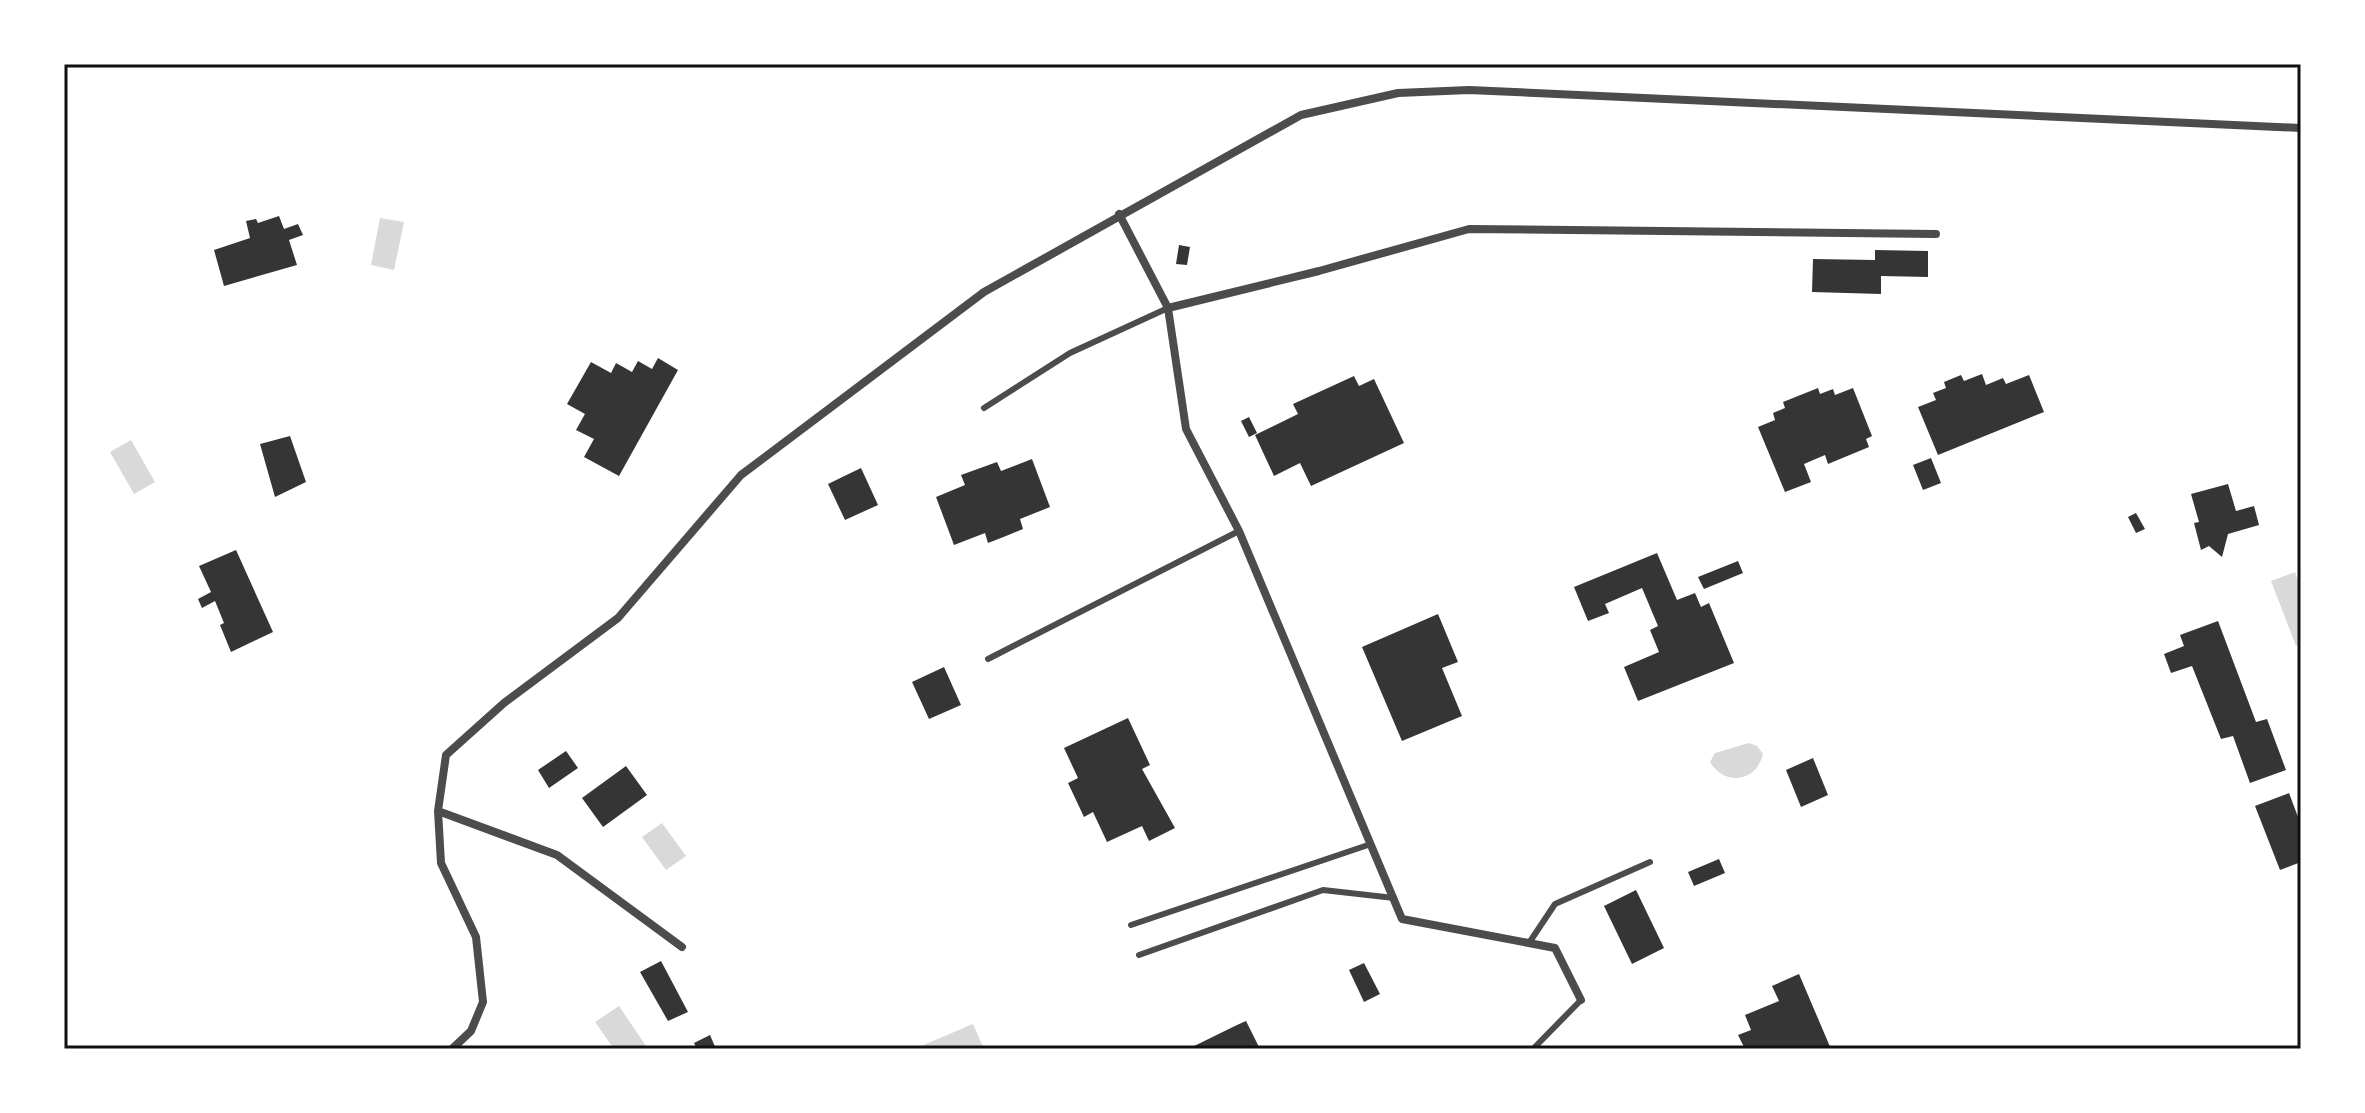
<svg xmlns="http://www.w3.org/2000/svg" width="2365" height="1113" font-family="Cabin,sans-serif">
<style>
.water{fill:#d9d9d9}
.building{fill:#353535}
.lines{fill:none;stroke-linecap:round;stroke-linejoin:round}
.service{stroke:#4c4c4c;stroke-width:6}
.minor{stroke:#4c4c4c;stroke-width:8}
.neatline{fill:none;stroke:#111;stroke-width:3}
</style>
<rect width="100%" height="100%" fill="#fff"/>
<path class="water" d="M 380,218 L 404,222 L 394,270 L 371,265 Z
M 131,440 L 155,482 L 134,494 L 110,452 Z
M 2295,572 L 2301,589 L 2301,644 L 2296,646 L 2271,581 Z
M 1749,743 L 1757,746 L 1763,754 C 1756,783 1724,786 1710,762 L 1715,753 Z
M 662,823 L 686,856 L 666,870 L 642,837 Z
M 619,1006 L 648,1049 L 614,1049 L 595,1022 Z
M 973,1024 L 983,1047 L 922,1049 L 921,1046 Z"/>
<path class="building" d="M 279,216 L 284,229 L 298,224 L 303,235 L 289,240 L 297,265 L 224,286 L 214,250 L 250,238 L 246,221 L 256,219 L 258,223 Z
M 1179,245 L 1190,247 L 1187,265 L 1176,264 Z
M 1875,250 L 1928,251 L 1928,277 L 1881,276 L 1881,294 L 1812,292 L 1813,259 L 1875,260 Z
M 658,358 L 678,370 L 619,476 L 584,457 L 594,439 L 576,430 L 585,414 L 567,404 L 591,362 L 611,373 L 616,363 L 632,372 L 638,361 L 652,369 Z
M 1982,374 L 1986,385 L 2003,378 L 2006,384 L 2029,375 L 2044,412 L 1938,455 L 1918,407 L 1936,400 L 1933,393 L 1946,388 L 1944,382 L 1961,375 L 1964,381 Z
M 1354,376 L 1359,386 L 1374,379 L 1404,443 L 1311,486 L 1300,463 L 1274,476 L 1255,435 L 1298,414 L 1293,404 Z
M 1818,388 L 1820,394 L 1833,389 L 1835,395 L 1853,388 L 1872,436 L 1866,439 L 1869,447 L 1828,464 L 1825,455 L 1804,464 L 1811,482 L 1785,492 L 1758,427 L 1775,420 L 1773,413 L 1785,408 L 1783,402 Z
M 1249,417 L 1257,433 L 1249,437 L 1241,421 Z
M 290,436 L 306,482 L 275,497 L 260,444 Z
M 1931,458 L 1941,483 L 1923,490 L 1913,465 Z
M 1032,459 L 1050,507 L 1020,519 L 1023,529 L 1006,536 L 988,543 L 985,533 L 954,545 L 936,497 L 965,485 L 961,475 L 997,462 L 1001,471 Z
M 861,468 L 878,505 L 845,520 L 828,484 Z
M 2228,484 L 2236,511 L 2254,506 L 2259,525 L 2228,534 L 2222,557 L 2209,546 L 2201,550 L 2194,523 L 2199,522 L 2191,494 Z
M 2136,513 L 2145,529 L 2136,533 L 2128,517 Z
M 236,550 L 273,632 L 231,652 L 220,625 L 224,623 L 215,601 L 202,608 L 198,599 L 211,592 L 199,566 Z
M 1657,553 L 1677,600 L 1695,593 L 1701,607 L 1709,603 L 1734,663 L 1638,701 L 1624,667 L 1659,652 L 1650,630 L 1658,626 L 1642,588 L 1605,604 L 1609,613 L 1588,621 L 1574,587 Z
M 1738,561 L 1743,573 L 1704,589 L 1698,577 Z
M 1438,614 L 1458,662 L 1442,668 L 1462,716 L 1402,741 L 1362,647 Z
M 2218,621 L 2256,722 L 2267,719 L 2286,770 L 2250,783 L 2233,736 L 2221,739 L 2192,666 L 2171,673 L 2164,654 L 2184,646 L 2180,635 Z
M 944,667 L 961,705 L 929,719 L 912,682 Z
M 1128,718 L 1150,765 L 1142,769 L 1175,828 L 1149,841 L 1142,826 L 1107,842 L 1093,812 L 1084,817 L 1068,783 L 1078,778 L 1064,748 Z
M 566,751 L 578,768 L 549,788 L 538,770 Z
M 1813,758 L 1828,795 L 1801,807 L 1786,770 Z
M 626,766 L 647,795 L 603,827 L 582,798 Z
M 2289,793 L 2301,825 L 2301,862 L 2280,870 L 2255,806 Z
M 1719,859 L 1725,873 L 1694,886 L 1688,872 Z
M 1636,890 L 1664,948 L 1632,964 L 1604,906 Z
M 661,961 L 688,1012 L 668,1021 L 640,972 Z
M 1364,963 L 1380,994 L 1364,1002 L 1349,970 Z
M 1799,974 L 1831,1049 L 1745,1049 L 1738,1035 L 1751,1030 L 1745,1015 L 1779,1001 L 1772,986 Z
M 1246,1021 L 1260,1049 L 1188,1049 L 1237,1025 Z
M 710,1035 L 716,1049 L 697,1049 L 694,1043 Z"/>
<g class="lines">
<path class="service" d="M 984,408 L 1070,353 L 1168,308
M 988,659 L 1239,531
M 1131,925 L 1371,844
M 1529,943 L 1555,904 L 1650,862
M 1139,955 L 1323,890 L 1394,898
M 1533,1049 L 1581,1000"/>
<path class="minor" d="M 1119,214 L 1168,308 L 1319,271 L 1469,229 L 1936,234
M 1168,308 L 1186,429 L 1239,531 L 1402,919 L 1555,948 L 1581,1000
M 438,811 L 557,855 L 682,947
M 452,1049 L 471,1031 L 483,1002 L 476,937 L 441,863 L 438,811 L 446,755 L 504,703 L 618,618 L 741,475 L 984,292 L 1301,115 L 1398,93 L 1469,90 L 2301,128"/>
</g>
<rect width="2365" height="1113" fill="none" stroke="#ffffff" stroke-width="132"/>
<rect x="66" y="66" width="2233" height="981" class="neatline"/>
</svg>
